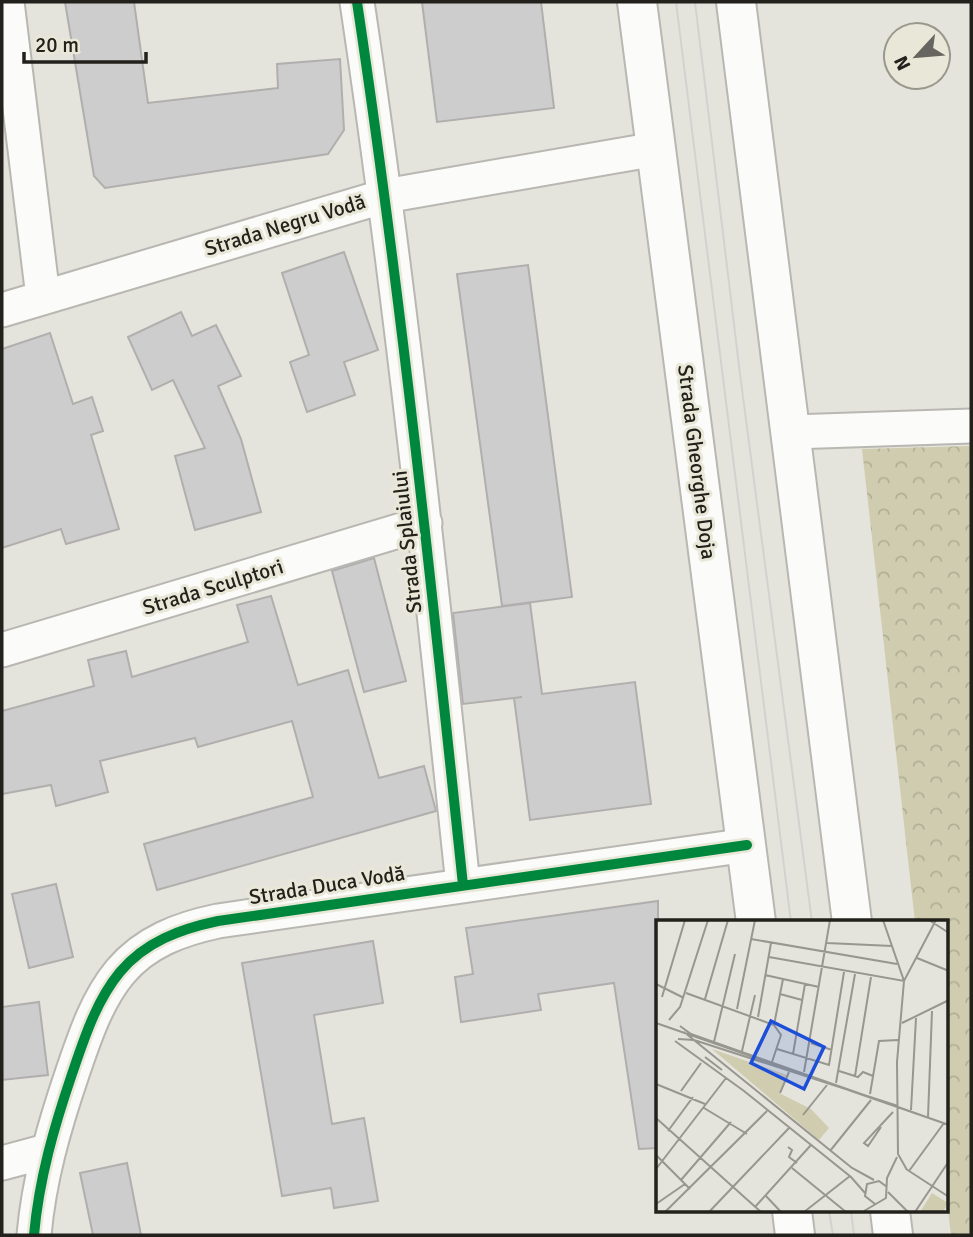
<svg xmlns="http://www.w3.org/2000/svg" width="973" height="1237" font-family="Signika,sans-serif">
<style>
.forest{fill:url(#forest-crowns)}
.building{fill:#cecdcd;stroke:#b0afae;stroke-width:2}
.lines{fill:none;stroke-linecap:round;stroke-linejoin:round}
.minor-casing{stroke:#b8b7b1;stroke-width:37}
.secondary-casing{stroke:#b8b7b1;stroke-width:42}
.minor{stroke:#fbfbfa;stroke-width:33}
.secondary{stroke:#fbfbfa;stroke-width:38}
.tram{stroke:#d2d2d0;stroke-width:2}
.cycleway-casing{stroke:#e9e8d8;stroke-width:15}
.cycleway{stroke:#00873e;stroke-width:10}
.labels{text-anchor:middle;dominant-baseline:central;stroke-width:6;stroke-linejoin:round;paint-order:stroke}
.street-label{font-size:21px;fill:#22211c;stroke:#e9e8d8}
.inset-road{fill:none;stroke:#97968f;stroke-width:2}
.view{fill:#1d4ed8;fill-opacity:0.15;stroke:#1d4ed8;stroke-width:3.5}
.inset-edge{fill:none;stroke:#22211c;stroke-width:3.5}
</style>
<defs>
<pattern id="forest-crowns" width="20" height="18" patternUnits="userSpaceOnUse" patternTransform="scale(1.75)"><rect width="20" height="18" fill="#cfccaf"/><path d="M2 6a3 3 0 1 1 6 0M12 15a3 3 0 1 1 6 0" fill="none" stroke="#b1af96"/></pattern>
</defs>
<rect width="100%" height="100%" fill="#e5e4dc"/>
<path class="forest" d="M 971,446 L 971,1235 L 951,1235 L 947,1202 L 947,922 L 915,922 L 862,449 Z"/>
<path class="building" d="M 65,2 L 134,2 L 148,103 L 278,88 L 277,64 L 340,59 L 344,130 L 328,154 L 105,188 L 94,176 Z
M 422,2 L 541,2 L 554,108 L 437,122 Z
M 344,252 L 378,350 L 344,362 L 355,395 L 307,412 L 290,362 L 309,355 L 282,273 Z
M 528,265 L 572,597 L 502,606 L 457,274 Z
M 181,312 L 192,336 L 216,325 L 241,376 L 218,386 L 241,439 L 261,512 L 195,530 L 175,456 L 205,448 L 173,380 L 152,390 L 128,337 Z
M 50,333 L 73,404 L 92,397 L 103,431 L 91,435 L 119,529 L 66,544 L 61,529 L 2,548 L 2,349 Z
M 374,558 L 406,681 L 364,692 L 332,571 Z
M 271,596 L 298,685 L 348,670 L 379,778 L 424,766 L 436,811 L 157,890 L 144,844 L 313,797 L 292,721 L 198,747 L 195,738 L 100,761 L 108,792 L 56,806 L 51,785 L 2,794 L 2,711 L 94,686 L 88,660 L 126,651 L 132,677 L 248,642 L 237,605 Z
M 530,603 L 542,694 L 635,682 L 651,804 L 530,820 L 514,698 L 522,697 L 463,704 L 453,613 Z
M 56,884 L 73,957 L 29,968 L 12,894 Z
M 658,901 L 658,1148 L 639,1149 L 614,983 L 538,994 L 541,1010 L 461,1022 L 455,977 L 473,974 L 466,928 Z
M 373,941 L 383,1003 L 314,1015 L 332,1124 L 364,1118 L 378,1201 L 334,1208 L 331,1188 L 282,1196 L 242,963 Z
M 39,1002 L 48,1075 L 2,1080 L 2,1007 Z
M 127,1163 L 141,1235 L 93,1235 L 80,1173 Z"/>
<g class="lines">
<defs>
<path id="minor" d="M 7,2 L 43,297
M 357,2 C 401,295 432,590 463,885
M 2,310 L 385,196 L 656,149
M 791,432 L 971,426
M 2,650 L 425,523
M 2,1163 L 47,1151
M 34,1235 C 39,1179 54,1127 72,1074 C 84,1039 96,1001 120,972 C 145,942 180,929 218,921 L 747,845"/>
<path id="secondary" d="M 637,2 L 756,922
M 736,2 L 852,922
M 792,1211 L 795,1235
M 890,1211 L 893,1235"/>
</defs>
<use href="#minor" class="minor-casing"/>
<use href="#secondary" class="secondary-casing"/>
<use href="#minor" class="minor"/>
<use href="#secondary" class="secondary"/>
<path class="tram" d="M 676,2 L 791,922
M 695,2 L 740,374 L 812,922
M 829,1211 L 833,1235
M 851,1211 L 854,1235"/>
<defs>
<path id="cycleway" d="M 357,2 C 401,295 432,590 463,885
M 34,1235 C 39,1179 54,1127 72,1074 C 84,1039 96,1001 120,972 C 145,942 180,929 218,921 L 747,845"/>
</defs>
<use href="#cycleway" class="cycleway-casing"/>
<use href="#cycleway" class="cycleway"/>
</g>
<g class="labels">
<g class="street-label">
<text transform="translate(285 225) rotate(-17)">Strada Negru Vodă</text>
<text transform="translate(697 462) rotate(83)">Strada Gheorghe Doja</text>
<text transform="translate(407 542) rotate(-96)">Strada Splaiului</text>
<text transform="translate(213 587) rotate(-17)">Strada Sculptori</text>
<text transform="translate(327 885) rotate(-9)">Strada Duca Vodă</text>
</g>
</g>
<g transform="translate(656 920)">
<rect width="292" height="292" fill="#e5e4dc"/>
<path d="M 56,129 L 131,155 L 123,173 L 155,189 L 173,208 L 163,220 ZM 276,273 L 292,283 L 287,292 L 264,292 Z" fill="#cfccaf"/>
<path class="inset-road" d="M 227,0 L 248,61 L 241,142 L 242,234 L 251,250M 273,0 L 293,13M 95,19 L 241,44M 171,23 L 236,26M 113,37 L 248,61 L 280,0M 261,38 L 293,51M 109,55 L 163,67M 0,64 L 28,78M 30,73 L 118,105 L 125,115 L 116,142M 124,74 L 146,80M 6,77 L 29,0M 49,79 L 72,0M 81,89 L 99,0M 102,97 L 115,23M 13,100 L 24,87 L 52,0M 0,103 L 293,205M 246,103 L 293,80M 118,105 L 127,59M 24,106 L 35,114 L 293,205M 28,112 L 196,248 L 218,260M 22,119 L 38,120 L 242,186M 19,121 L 88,171 L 195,257 L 209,273M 58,122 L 79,34M 155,123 L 176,130M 121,129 L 173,145 L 188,52M 86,131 L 99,75M 137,134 L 149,64M 49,137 L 66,150M 183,151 L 202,157 L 207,152 L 217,156M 148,152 L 174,0M 199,156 L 215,57M 180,163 L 199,54M 0,164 L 49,184M 25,171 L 45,143M 124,173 L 133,152M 214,174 L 223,121 L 242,120M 48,188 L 91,214M 255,190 L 260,98M 147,195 L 171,165M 272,197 L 276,91M 0,198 L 105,292M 225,207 L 212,226 L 208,223 L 237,192M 12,211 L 37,177M 132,227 L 136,230 L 133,237 L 141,243M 174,231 L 215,180M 0,235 L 34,269M 136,248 L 190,292M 0,249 L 70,158M 250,249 L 293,277M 253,251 L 288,203M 25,260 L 75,202M 232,272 L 252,292M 110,276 L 125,292M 0,284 L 29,264M 219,284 L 209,276 L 211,264 L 223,261 L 231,267M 99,287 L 155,225M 208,291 L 230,278 L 231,258 L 241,237M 9,292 L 111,191M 53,292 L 133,208M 148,292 L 194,256M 259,292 L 293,241"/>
<path class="view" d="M 115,101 L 168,127 L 148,169 L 95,143 Z"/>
<rect width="292" height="292" class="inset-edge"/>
</g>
<rect width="973" height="1237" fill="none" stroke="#22211c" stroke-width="7"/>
<g transform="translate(917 56) rotate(244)"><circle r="33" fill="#e9e8d8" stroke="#99988d" stroke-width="2"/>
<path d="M0-5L12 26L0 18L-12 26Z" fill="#66655f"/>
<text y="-10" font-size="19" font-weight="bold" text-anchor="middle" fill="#22211c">N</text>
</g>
<path d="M24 52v10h122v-10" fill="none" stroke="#22211c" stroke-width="3.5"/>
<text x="35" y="52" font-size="21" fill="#22211c" stroke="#e9e8d8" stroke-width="5" paint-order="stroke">20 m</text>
</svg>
